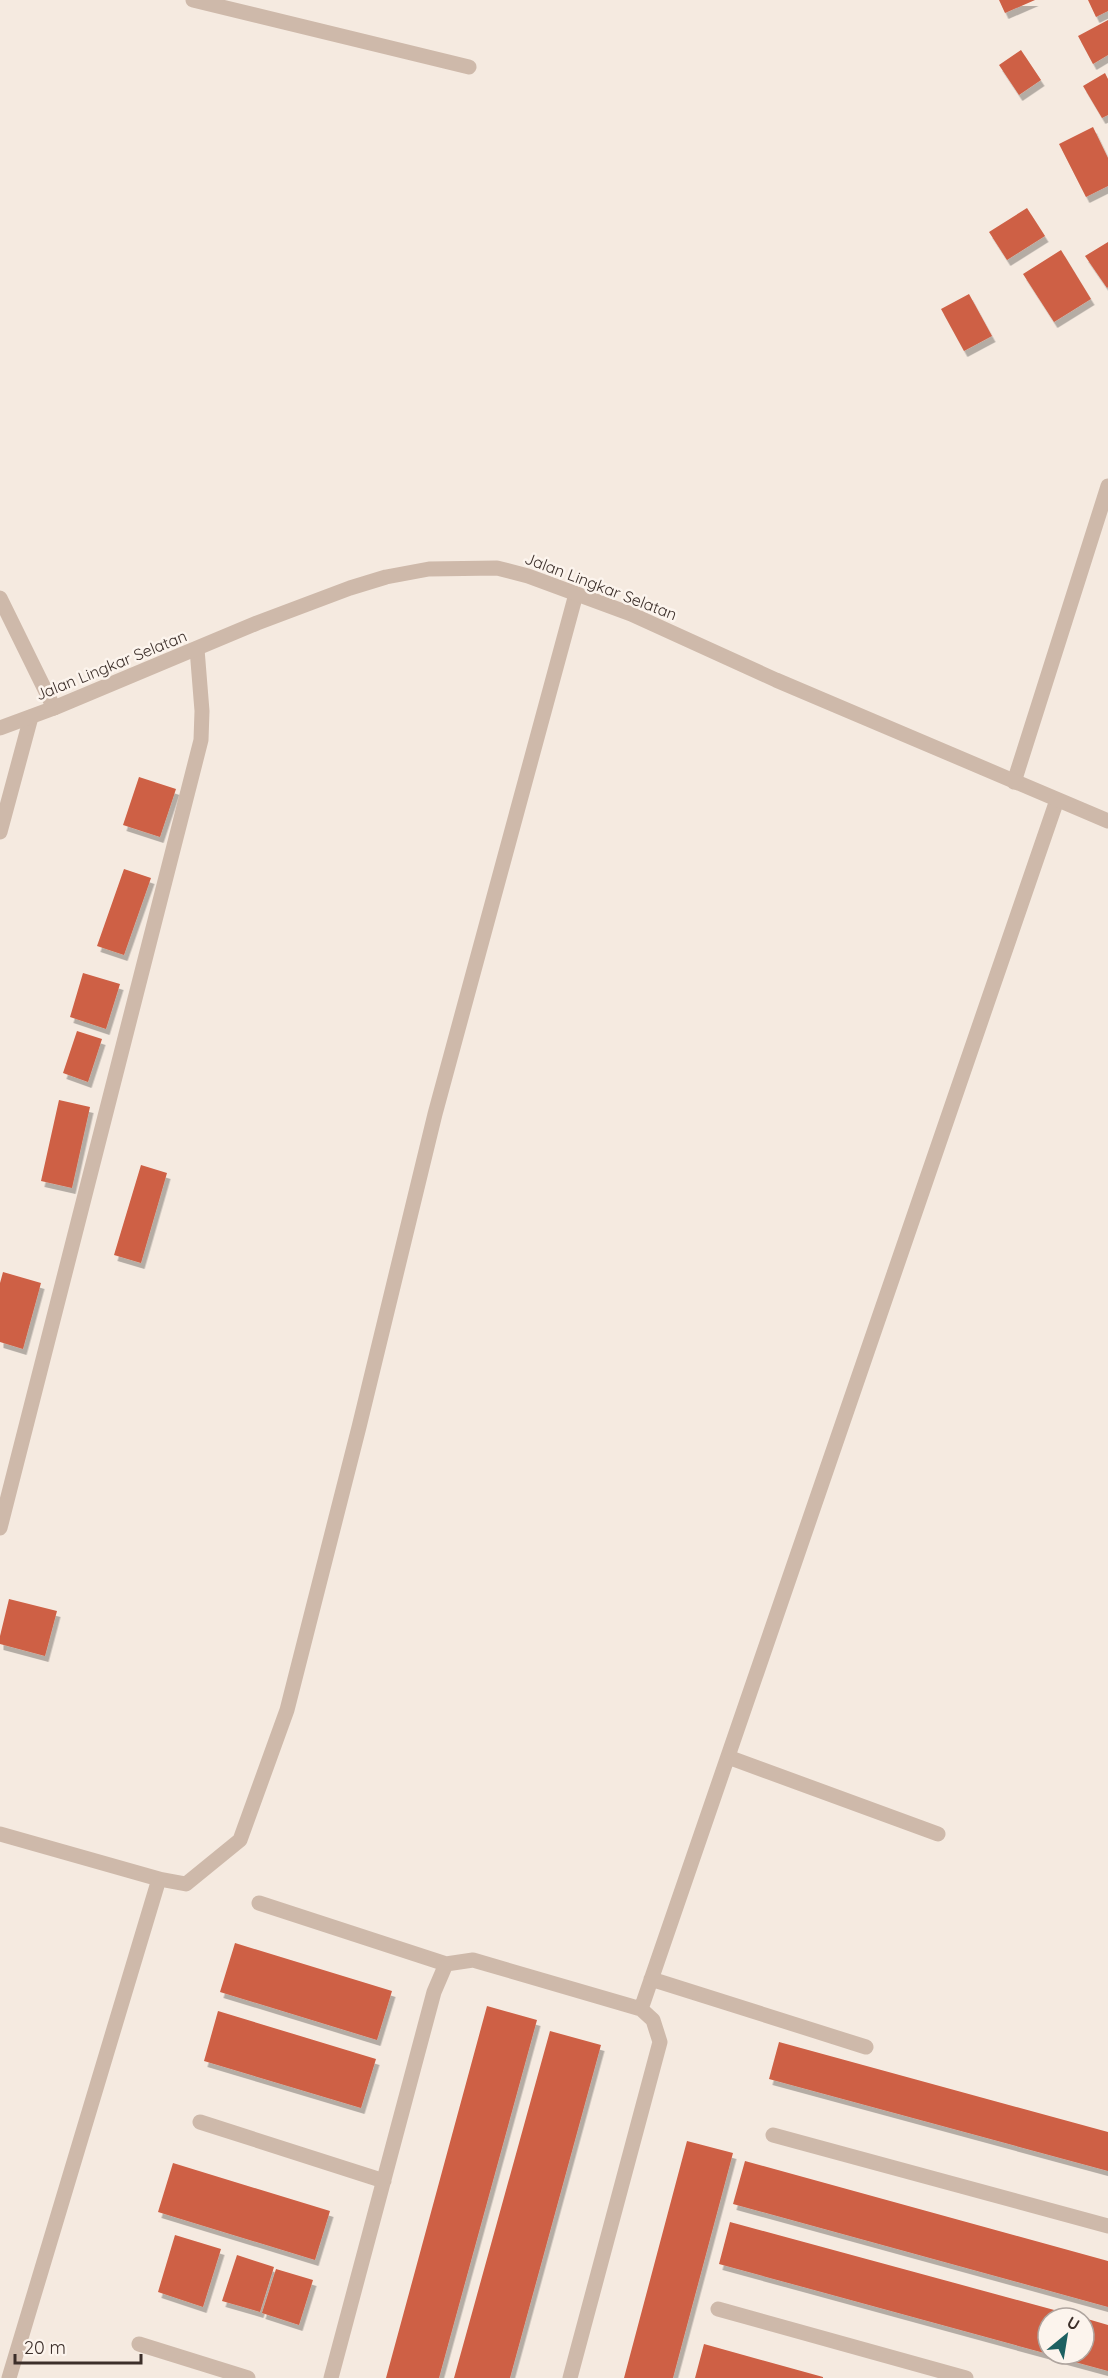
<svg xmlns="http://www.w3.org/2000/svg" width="1108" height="2378" font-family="Quicksand,sans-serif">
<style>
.building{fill:#ce6045;filter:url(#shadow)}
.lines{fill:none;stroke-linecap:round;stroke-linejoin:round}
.minor{stroke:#ceb9aa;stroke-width:15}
.tertiary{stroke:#ceb9aa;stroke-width:15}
.labels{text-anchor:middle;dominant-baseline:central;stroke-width:5;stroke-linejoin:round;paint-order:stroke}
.street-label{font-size:16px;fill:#3c2f2a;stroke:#fcf4ed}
</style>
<defs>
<filter id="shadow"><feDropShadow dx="3.5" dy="6" stdDeviation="0" flood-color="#0004"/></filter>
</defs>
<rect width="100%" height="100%" fill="#f5eae0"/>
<path class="building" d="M 999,0 L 1035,0 L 1005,13 Z
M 1088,0 L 1108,0 L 1108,11 L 1096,17 Z
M 1108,20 L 1108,55 L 1093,64 L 1078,36 Z
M 1021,50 L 1041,80 L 1019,95 L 999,65 Z
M 1105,73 L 1108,79 L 1108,115 L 1102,118 L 1083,86 Z
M 1093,127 L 1108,158 L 1108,186 L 1086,197 L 1059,144 Z
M 1027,208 L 1045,236 L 1007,260 L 989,232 Z
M 1108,242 L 1108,287 L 1107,288 L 1085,256 Z
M 1061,250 L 1091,299 L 1054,322 L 1023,274 Z
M 969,294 L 992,336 L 964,351 L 941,309 Z
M 139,777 L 176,789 L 160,837 L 123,825 Z
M 124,869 L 151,878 L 124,955 L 97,946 Z
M 83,973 L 120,984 L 106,1029 L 70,1017 Z
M 77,1031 L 102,1039 L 88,1082 L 63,1073 Z
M 59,1100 L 90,1107 L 72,1188 L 41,1181 Z
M 141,1165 L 167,1173 L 141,1263 L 114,1255 Z
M 3,1272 L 41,1283 L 23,1349 L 0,1342 L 0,1283 Z
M 9,1599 L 57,1611 L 45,1656 L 0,1644 L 0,1636 Z
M 235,1943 L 392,1991 L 377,2040 L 220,1992 Z
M 487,2006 L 537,2020 L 439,2378 L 386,2378 Z
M 218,2011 L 376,2059 L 361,2108 L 204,2061 Z
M 550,2031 L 601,2045 L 510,2378 L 454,2378 Z
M 779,2042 L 1108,2132 L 1108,2171 L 769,2079 Z
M 687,2141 L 733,2153 L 673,2378 L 624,2378 Z
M 745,2161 L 1108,2261 L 1108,2307 L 733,2204 Z
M 173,2163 L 330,2211 L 315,2260 L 158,2212 Z
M 730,2222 L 1080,2317 L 1080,2318 L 1048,2318 L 1048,2354 L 719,2264 Z
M 175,2235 L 221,2249 L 203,2307 L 158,2292 Z
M 237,2255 L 274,2267 L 260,2312 L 222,2301 Z
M 276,2269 L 313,2280 L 299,2325 L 262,2313 Z
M 1084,2318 L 1108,2325 L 1108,2371 L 1049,2355 L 1084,2354 Z
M 704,2344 L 823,2377 L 823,2378 L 695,2378 Z"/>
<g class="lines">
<path class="minor" d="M 193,0 L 469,67
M 0,598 L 54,708
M 1014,782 L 1108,486
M 0,832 L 31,717
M 0,1528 L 201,740 L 202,711 L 197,649
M 728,1757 L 938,1834
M 0,1834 L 159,1879 L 186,1884 L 240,1840 L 287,1710 L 359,1427 L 435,1114 L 576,594
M 259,1903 L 446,1964
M 651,1979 L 866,2047
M 641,2009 L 1057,800
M 200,2122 L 384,2181
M 773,2135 L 1108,2226
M 718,2309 L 966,2378
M 139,2344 L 248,2378
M 9,2378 L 159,1879
M 331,2378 L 434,1992 L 446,1964 L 473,1960 L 641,2009 L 653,2020 L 660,2042 L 570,2378"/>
<path class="tertiary" d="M 0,728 L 54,708 L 257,623 L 350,588 L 386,577 L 429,569 L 497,568 L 528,576 L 631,614 L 776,680 L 1108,821"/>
</g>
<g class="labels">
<g class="street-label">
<text transform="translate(601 586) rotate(21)">Jalan Lingkar Selatan</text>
<text transform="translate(111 665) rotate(-22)">Jalan Lingkar Selatan</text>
</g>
</g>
<g transform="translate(1066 2336) rotate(30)"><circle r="28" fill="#fcf4ed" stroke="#afa59f" stroke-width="1.5"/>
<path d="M0-4.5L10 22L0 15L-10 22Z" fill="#1c6061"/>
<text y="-9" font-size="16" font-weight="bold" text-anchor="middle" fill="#3c2f2a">U</text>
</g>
<path d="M15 2354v9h126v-9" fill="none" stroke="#3c2f2a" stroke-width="3"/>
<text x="24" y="2354" font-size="18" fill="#3c2f2a" stroke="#fcf4ed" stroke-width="4.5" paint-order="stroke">20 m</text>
</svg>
